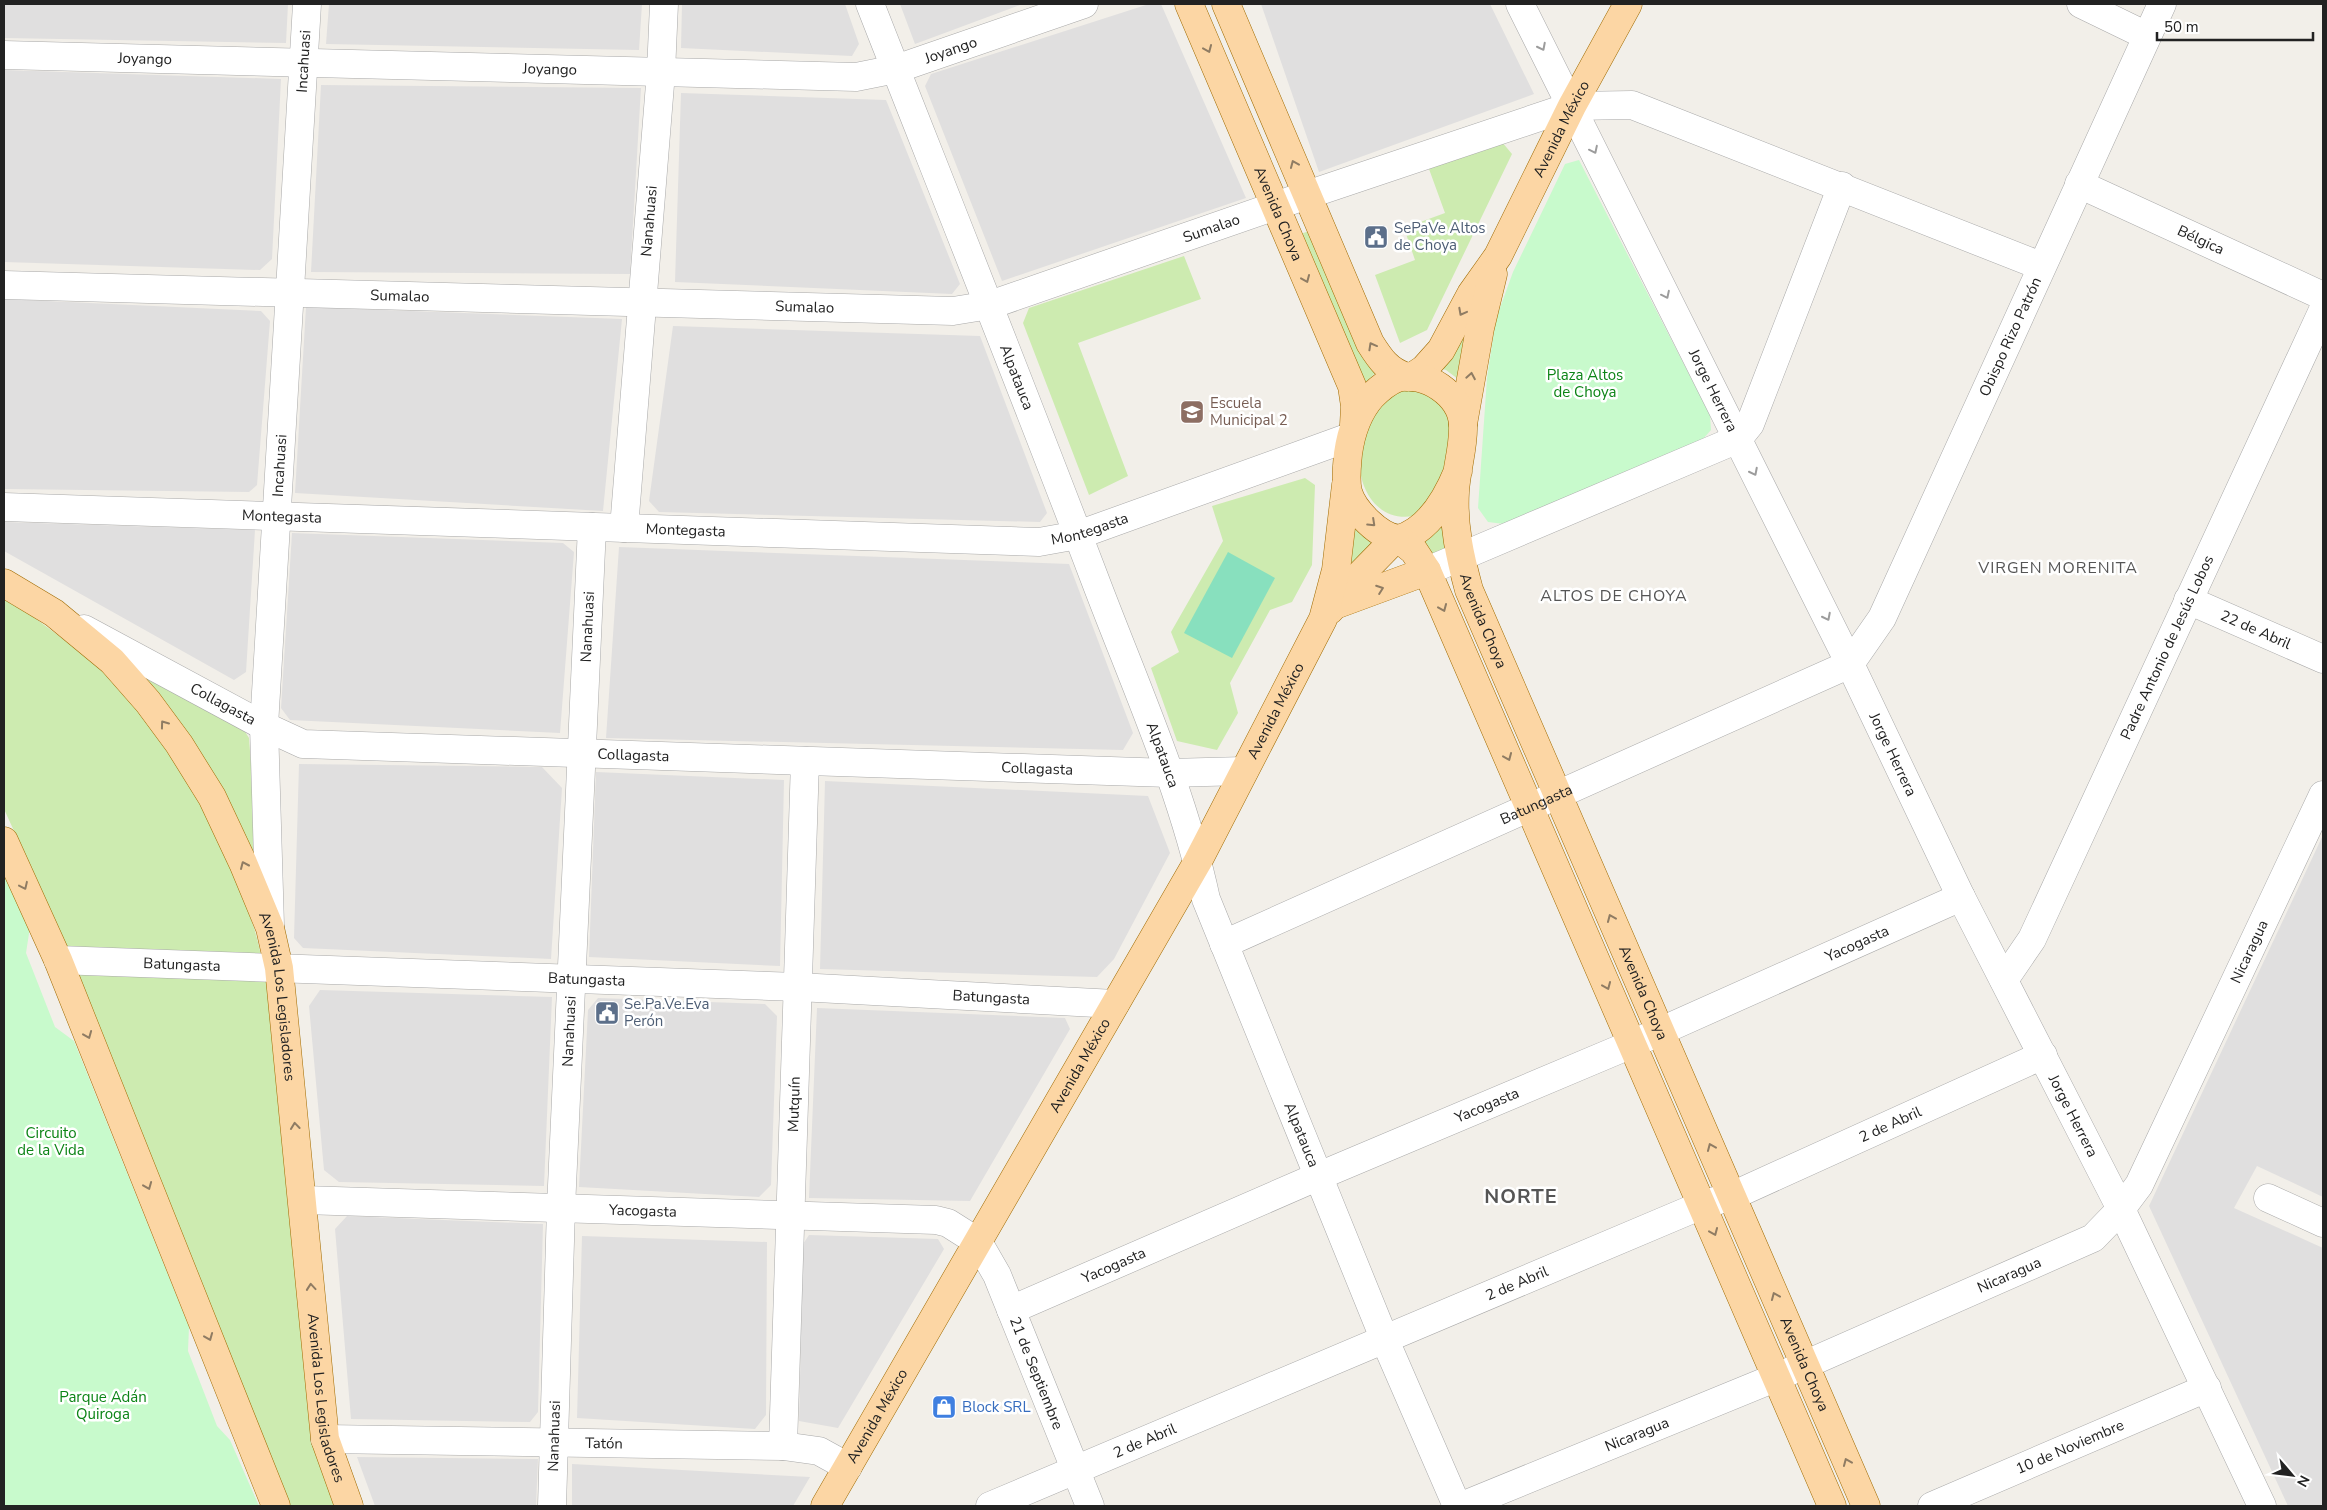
<svg xmlns="http://www.w3.org/2000/svg" width="2327" height="1510" font-family="'Nunito Sans',sans-serif">
<style>
.residential{fill:#e0dfdf}
.grass{fill:#cdebb0}
.park{fill:#c8facc}
.pitch{fill:#88e0be}
.lines{fill:none;stroke-linecap:round;stroke-linejoin:round}
.minor-casing{stroke:#a9a9a9;stroke-width:29}
.major-casing{stroke:#a06b00;stroke-width:29}
.minor{stroke:#fff;stroke-width:28}
.major{stroke:#fcd6a4;stroke-width:28}
.oneway{stroke:#9c9c9c}
.oneway2{stroke:#8f7c63}
.labels{text-anchor:middle;dominant-baseline:central;stroke-width:5;stroke-linejoin:round;paint-order:stroke}
.street-label{font-size:15px;fill:#222;stroke:#fff}
.service-label{font-size:15px;fill:#4e5e75;stroke:#fff;text-anchor:start}
.park-label{font-size:15px;fill:#0c8416;stroke:#fff}
.education-label{font-size:15px;fill:#785e54;stroke:#fff;text-anchor:start}
.shop-label{font-size:15px;fill:#366cbe;stroke:#fff;text-anchor:start}
.neighbourhood-label{font-size:16px;letter-spacing:1px;fill:#555;stroke:#fff}
.district-label{font-size:20px;font-weight:bold;letter-spacing:1px;fill:#555;stroke:#fff}
</style>
<rect width="100%" height="100%" fill="#f2efe9"/>
<path class="residential" d="M 4,4 L 288,4 L 286,43 L 4,38 Z
M 329,4 L 642,4 L 639,50 L 326,44 Z
M 682,4 L 845,4 L 859,44 L 852,56 L 681,48 Z
M 900,4 L 1023,4 L 915,44 Z
M 1149,4 L 1161,4 L 1246,198 L 1002,281 L 925,86 L 931,74 Z
M 1261,4 L 1490,4 L 1534,94 L 1319,172 Z
M 4,70 L 281,79 L 272,259 L 260,270 L 4,262 Z
M 321,85 L 641,88 L 630,274 L 311,272 Z
M 681,93 L 886,100 L 960,284 L 952,294 L 675,282 Z
M 4,299 L 261,311 L 270,321 L 257,485 L 249,492 L 4,489 Z
M 306,307 L 622,319 L 603,511 L 295,493 Z
M 673,326 L 980,336 L 1047,513 L 1040,522 L 659,512 L 649,501 Z
M 4,522 L 255,530 L 246,672 L 234,680 L 4,551 Z
M 292,533 L 563,543 L 574,552 L 560,733 L 290,720 L 281,708 Z
M 619,547 L 1069,564 L 1133,733 L 1123,750 L 606,738 Z
M 299,764 L 542,767 L 562,788 L 551,959 L 303,948 L 294,938 Z
M 596,772 L 784,780 L 780,966 L 589,957 Z
M 825,781 L 1148,796 L 1170,853 L 1114,959 L 1097,977 L 820,969 Z
M 2323,835 L 2323,1197 L 2257,1166 L 2234,1208 L 2323,1248 L 2323,1506 L 2288,1506 L 2149,1206 Z
M 320,990 L 552,997 L 544,1186 L 339,1182 L 324,1170 L 309,1006 Z
M 598,998 L 765,1004 L 777,1016 L 771,1185 L 759,1197 L 579,1187 L 588,1010 Z
M 817,1008 L 1065,1018 L 1070,1029 L 970,1201 L 809,1198 Z
M 347,1216 L 543,1224 L 538,1412 L 530,1422 L 351,1419 L 335,1229 Z
M 809,1235 L 938,1239 L 944,1249 L 838,1428 L 799,1421 L 803,1244 Z
M 582,1236 L 767,1242 L 766,1415 L 755,1429 L 577,1418 Z
M 357,1457 L 538,1459 L 536,1506 L 375,1506 Z
M 572,1464 L 810,1477 L 793,1506 L 572,1506 Z"/>
<path class="grass" d="M 1502,142 L 1512,154 L 1427,330 L 1400,343 L 1375,275 L 1415,260 L 1404,228 L 1445,213 L 1429,169 Z
M 1311,230 L 1375,373 L 1362,387 L 1301,234 Z
M 1184,256 L 1201,299 L 1078,343 L 1128,476 L 1089,495 L 1023,323 L 1029,308 Z
M 1481,293 L 1458,379 L 1446,370 L 1438,368 Z
M 1414,387 L 1440,401 L 1451,423 L 1446,482 L 1414,516 C 1374,523 1355,483 1360,448 C 1362,428 1378,403 1396,392 C 1400,389 1409,388 1414,387 Z
M 1305,478 L 1315,485 L 1312,565 L 1292,602 L 1270,610 L 1230,683 L 1238,713 L 1217,750 L 1177,741 L 1151,668 L 1179,652 L 1171,632 L 1223,541 L 1212,506 Z
M 1349,513 L 1378,543 L 1345,579 Z
M 1445,518 L 1448,548 L 1430,555 L 1414,540 Z
M 4,596 C 49,628 101,665 138,707 C 188,766 230,855 254,928 C 260,947 263,967 268,987 L 335,1506 L 287,1506 L 59,930 L 4,809 Z
M 136,669 L 244,730 L 249,738 L 259,869 Z"/>
<path class="park" d="M 1579,160 L 1710,415 L 1711,430 L 1703,439 L 1504,524 L 1488,522 L 1478,508 L 1487,378 L 1496,319 L 1513,272 L 1565,164 Z
M 4,869 L 30,927 L 26,953 L 55,1027 L 74,1041 L 189,1327 L 188,1351 L 217,1426 L 230,1440 L 259,1506 L 4,1506 Z"/>
<path class="pitch" d="M 1228,552 L 1275,578 L 1232,658 L 1184,633 Z"/>
<g class="lines">
<defs>
<g id="minor">
<path id="s1" d="M 870,4 C 945,195 1021,385 1094,577 C 1134,683 1182,788 1206,899 L 1384,1338 L 1457,1506"/>
<path id="s2" d="M 1520,4 L 1850,664 L 1961,897 L 2121,1209 L 2262,1506"/>
<path d="M 2081,4 L 2147,36"/>
<path id="s3" d="M 4,55 L 856,77 L 896,69 L 1084,4"/>
<path id="s4" d="M 2079,184 L 2323,296"/>
<path id="s5" d="M 4,285 L 953,311 L 990,305 L 1307,195 L 1572,106 L 1632,105 L 2041,266"/>
<path id="s6" d="M 4,507 L 1039,542 L 1078,535 L 1350,437"/>
<path id="s7" d="M 624,528 L 661,72 L 664,4"/>
<path d="M 1427,571 L 1738,439 L 1750,424 L 1842,186"/>
<path id="s8" d="M 2188,600 L 2323,659"/>
<path id="s9" d="M 84,629 L 264,726 L 303,744 L 1169,773 L 1244,771"/>
<path id="s10" d="M 270,926 L 264,726 L 307,4"/>
<path id="s11" d="M 1224,944 L 1850,664 L 1882,618 L 2162,4"/>
<path id="s12" d="M 58,960 L 798,987 L 1115,1004"/>
<path id="s13" d="M 2004,980 L 2032,939 L 2323,310"/>
<path d="M 2268,1198 L 2323,1223"/>
<path id="s14" d="M 303,1200 L 936,1220 L 948,1223 L 978,1242 L 997,1275 L 1090,1506"/>
<path id="s15" d="M 1011,1310 L 1319,1176 L 1632,1044 L 1961,897"/>
<path id="s16" d="M 325,1439 L 783,1446 L 819,1451 L 848,1467"/>
<path id="s17" d="M 783,1446 L 805,761"/>
<path id="s18" d="M 552,1506 L 561,1208 L 592,527"/>
<path id="s19" d="M 990,1506 L 1702,1205 L 1732,1196 L 2043,1055"/>
<path id="s20" d="M 1462,1506 L 1777,1377 L 2093,1238 L 2121,1209 L 2139,1185 L 2323,795"/>
<path id="s21" d="M 1932,1506 L 2207,1388"/>
</g>
<g id="major">
<path id="s22" d="M 1189,4 L 1352,386 L 1355,406 L 1354,425"/>
<path d="M 1226,4 L 1370,343 C 1380,359 1388,371 1407,377"/>
<path id="s23" d="M 1412,377 L 1424,369 L 1441,350 L 1471,294 L 1498,256 L 1572,106 L 1628,4"/>
<path d="M 1463,424 L 1480,328 L 1493,274"/>
<path id="s24" d="M 1458,471 C 1447,498 1429,530 1399,539 C 1379,537 1353,510 1348,492 C 1345,480 1347,466 1348,454 C 1351,432 1357,413 1372,396 C 1379,389 1387,382 1397,378 C 1425,370 1462,395 1463,425 C 1464,447 1456,470 1455,492 C 1453,526 1460,557 1469,590 L 1866,1506"/>
<path d="M 1399,539 L 1414,551 L 1427,571 L 1832,1506"/>
<path id="s25" d="M 4,583 L 54,613 L 112,661 L 148,702 L 179,744 L 212,797 L 243,863 L 270,928 L 279,968 L 325,1439 L 349,1506"/>
<path d="M 1335,605 L 1427,571"/>
<path d="M 1330,610 L 1350,585 L 1395,539"/>
<path d="M 4,841 L 58,960 L 276,1506"/>
<path id="s26" d="M 825,1506 L 1198,861 L 1323,619 L 1336,570 L 1346,485"/>
</g>
</defs>
<use href="#minor" class="minor-casing"/>
<use href="#major" class="major-casing"/>
<use href="#minor" class="minor"/>
<use href="#major" class="major"/>
</g>
<defs><path id="oneway-chevron" d="M-2-3.5L2.5 0L-2 3.5" fill="none" stroke-width="1.6" stroke-linecap="round" stroke-linejoin="round" transform="scale(1.25)"/></defs>
<g class="oneway">
<use href="#oneway-chevron" transform="translate(1542 47) rotate(63)"/>
<use href="#oneway-chevron" transform="translate(1594 150) rotate(64)"/>
<use href="#oneway-chevron" transform="translate(1666 295) rotate(64)"/>
<use href="#oneway-chevron" transform="translate(1754 472) rotate(63)"/>
<use href="#oneway-chevron" transform="translate(1827 617) rotate(63)"/>
</g>
<g class="oneway2">
<use href="#oneway-chevron" transform="translate(1208 49) rotate(67)"/>
<use href="#oneway-chevron" transform="translate(1294 164) rotate(-113)"/>
<use href="#oneway-chevron" transform="translate(1306 279) rotate(67)"/>
<use href="#oneway-chevron" transform="translate(1462 312) rotate(118)"/>
<use href="#oneway-chevron" transform="translate(1372 346) rotate(-119)"/>
<use href="#oneway-chevron" transform="translate(1471 376) rotate(-80)"/>
<use href="#oneway-chevron" transform="translate(1372 523) rotate(43)"/>
<use href="#oneway-chevron" transform="translate(1380 589) rotate(-20)"/>
<use href="#oneway-chevron" transform="translate(1443 608) rotate(67)"/>
<use href="#oneway-chevron" transform="translate(164 724) rotate(-126)"/>
<use href="#oneway-chevron" transform="translate(1508 757) rotate(67)"/>
<use href="#oneway-chevron" transform="translate(244 865) rotate(-114)"/>
<use href="#oneway-chevron" transform="translate(24 886) rotate(65)"/>
<use href="#oneway-chevron" transform="translate(1611 918) rotate(-113)"/>
<use href="#oneway-chevron" transform="translate(1607 986) rotate(67)"/>
<use href="#oneway-chevron" transform="translate(88 1035) rotate(68)"/>
<use href="#oneway-chevron" transform="translate(295 1126) rotate(-96)"/>
<use href="#oneway-chevron" transform="translate(1711 1147) rotate(-113)"/>
<use href="#oneway-chevron" transform="translate(148 1186) rotate(68)"/>
<use href="#oneway-chevron" transform="translate(1714 1232) rotate(67)"/>
<use href="#oneway-chevron" transform="translate(311 1287) rotate(-95)"/>
<use href="#oneway-chevron" transform="translate(1775 1296) rotate(-113)"/>
<use href="#oneway-chevron" transform="translate(209 1337) rotate(68)"/>
<use href="#oneway-chevron" transform="translate(1847 1462) rotate(-113)"/>
</g>
<defs>
<symbol id="civic-square" viewBox="-11 -11 22 22"><rect x="-9" y="-9" width="18" height="18" rx="4" fill="#5c6f8a" stroke="#fff"/><path d="M-.6-6.5H3V-4.5H.6V-3L4-1V1h2V6H-6V1h2V-1L-.6-3ZM-1.2 2.5V6h2.4V2.5Z" fill="#fff"/></symbol>
<symbol id="school-square" viewBox="-11 -11 22 22"><rect x="-9" y="-9" width="18" height="18" rx="4" fill="#8d6e63" stroke="#fff"/><path d="M0-5L7-2L0 1L-7-2ZM-4 1L0 2.5L4 1V4Q0 6-4 4Z" fill="#fff"/></symbol>
<symbol id="shop-square" viewBox="-11 -11 22 22"><rect x="-9" y="-9" width="18" height="18" rx="4" fill="#3f7fe0" stroke="#fff"/><path d="M-5-2.5h2.3a2.7 3.5 0 0 1 5.4 0H5L5.5 6h-11ZM-1.5-2.5h3a1.5 2.3 0 0 0-3 0Z" fill="#fff"/></symbol>
</defs>
<g fill-rule="evenodd">
<use href="#civic-square" x="1362" y="223" width="28" height="28"/>
<use href="#school-square" x="1178" y="398" width="28" height="28"/>
<use href="#civic-square" x="593" y="999" width="28" height="28"/>
<use href="#shop-square" x="930" y="1393" width="28" height="28"/>
</g>
<g class="labels">
<g class="street-label">
<text stroke="none"><textPath href="#s3" startOffset="951">Joyango</textPath></text>
<text stroke="none"><textPath href="#s3" startOffset="141">Joyango</textPath></text>
<text stroke="none"><textPath href="#s10" startOffset="866">Incahuasi</textPath></text>
<text stroke="none"><textPath href="#s3" startOffset="546">Joyango</textPath></text>
<text stroke="none"><textPath href="#s23" startOffset="292">Avenida México</textPath></text>
<text stroke="none"><textPath href="#s22" startOffset="228">Avenida Choya</textPath></text>
<text stroke="none"><textPath href="#s7" startOffset="308">Nanahuasi</textPath></text>
<text stroke="none"><textPath href="#s5" startOffset="1221">Sumalao</textPath></text>
<text stroke="none"><textPath href="#s4" startOffset="134">Bélgica</textPath></text>
<text stroke="none"><textPath href="#s5" startOffset="396">Sumalao</textPath></text>
<text stroke="none"><textPath href="#s5" startOffset="801">Sumalao</textPath></text>
<text stroke="none"><textPath href="#s11" startOffset="1051">Obispo Rizo Patrón</textPath></text>
<text stroke="none"><textPath href="#s1" startOffset="401">Alpatauca</textPath></text>
<text stroke="none"><textPath href="#s2" startOffset="432">Jorge Herrera</textPath></text>
<text stroke="none"><textPath href="#s10" startOffset="461">Incahuasi</textPath></text>
<text stroke="none"><textPath href="#s6" startOffset="278">Montegasta</textPath></text>
<text stroke="none"><textPath href="#s6" startOffset="1088">Montegasta</textPath></text>
<text stroke="none"><textPath href="#s6" startOffset="682">Montegasta</textPath></text>
<text stroke="none"><textPath href="#s24" startOffset="590">Avenida Choya</textPath></text>
<text stroke="none"><textPath href="#s18" startOffset="880">Nanahuasi</textPath></text>
<text stroke="none"><textPath href="#s8" startOffset="74">22 de Abril</textPath></text>
<text stroke="none"><textPath href="#s13" startOffset="371">Padre Antonio de Jesús Lobos</textPath></text>
<text stroke="none"><textPath href="#s9" startOffset="158">Collagasta</textPath></text>
<text stroke="none"><textPath href="#s26" startOffset="914">Avenida México</textPath></text>
<text stroke="none"><textPath href="#s2" startOffset="838">Jorge Herrera</textPath></text>
<text stroke="none"><textPath href="#s9" startOffset="578">Collagasta</textPath></text>
<text stroke="none"><textPath href="#s1" startOffset="806">Alpatauca</textPath></text>
<text stroke="none"><textPath href="#s9" startOffset="982">Collagasta</textPath></text>
<text stroke="none"><textPath href="#s11" startOffset="342">Batungasta</textPath></text>
<text stroke="none"><textPath href="#s15" startOffset="922">Yacogasta</textPath></text>
<text stroke="none"><textPath href="#s20" startOffset="1014">Nicaragua</textPath></text>
<text stroke="none"><textPath href="#s12" startOffset="124">Batungasta</textPath></text>
<text stroke="none"><textPath href="#s12" startOffset="529">Batungasta</textPath></text>
<text stroke="none"><textPath href="#s24" startOffset="995">Avenida Choya</textPath></text>
<text stroke="none"><textPath href="#s12" startOffset="934">Batungasta</textPath></text>
<text stroke="none"><textPath href="#s25" startOffset="515">Avenida Los Legisladores</textPath></text>
<text stroke="none"><textPath href="#s18" startOffset="475">Nanahuasi</textPath></text>
<text stroke="none"><textPath href="#s26" startOffset="509">Avenida México</textPath></text>
<text stroke="none"><textPath href="#s17" startOffset="342">Mutquín</textPath></text>
<text stroke="none"><textPath href="#s15" startOffset="518">Yacogasta</textPath></text>
<text stroke="none"><textPath href="#s2" startOffset="1242">Jorge Herrera</textPath></text>
<text stroke="none"><textPath href="#s19" startOffset="978">2 de Abril</textPath></text>
<text stroke="none"><textPath href="#s1" startOffset="1211">Alpatauca</textPath></text>
<text stroke="none"><textPath href="#s14" startOffset="340">Yacogasta</textPath></text>
<text stroke="none"><textPath href="#s15" startOffset="112">Yacogasta</textPath></text>
<text stroke="none"><textPath href="#s20" startOffset="594">Nicaragua</textPath></text>
<text stroke="none"><textPath href="#s19" startOffset="572">2 de Abril</textPath></text>
<text stroke="none"><textPath href="#s24" startOffset="1400">Avenida Choya</textPath></text>
<text stroke="none"><textPath href="#s14" startOffset="825">21 de Septiembre</textPath></text>
<text stroke="none"><textPath href="#s25" startOffset="920">Avenida Los Legisladores</textPath></text>
<text stroke="none"><textPath href="#s26" startOffset="104">Avenida México</textPath></text>
<text stroke="none"><textPath href="#s20" startOffset="189">Nicaragua</textPath></text>
<text stroke="none"><textPath href="#s18" startOffset="70">Nanahuasi</textPath></text>
<text stroke="none"><textPath href="#s19" startOffset="168">2 de Abril</textPath></text>
<text stroke="none"><textPath href="#s16" startOffset="279">Tatón</textPath></text>
<text stroke="none"><textPath href="#s21" startOffset="150">10 de Noviembre</textPath></text>
</g>
<g class="service-label">
<text x="1394" y="228">SePaVe Altos<tspan x="1394" dy="17">de Choya</tspan></text>
<text x="624" y="1004">Se.Pa.Ve.Eva<tspan x="624" dy="17">Perón</tspan></text>
</g>
<g class="park-label">
<text x="1585" y="375">Plaza Altos<tspan x="1585" dy="17">de Choya</tspan></text>
<text x="51" y="1133">Circuito<tspan x="51" dy="17">de la Vida</tspan></text>
<text x="103" y="1397">Parque Adán<tspan x="103" dy="17">Quiroga</tspan></text>
</g>
<g class="education-label">
<text x="1210" y="403">Escuela<tspan x="1210" dy="17">Municipal 2</tspan></text>
</g>
<g class="shop-label">
<text x="962" y="1407">Block SRL</text>
</g>
<g class="neighbourhood-label">
<text x="2058" y="568">VIRGEN MORENITA</text>
<text x="1614" y="596">ALTOS DE CHOYA</text>
</g>
<g class="district-label">
<text x="1521" y="1196">NORTE</text>
</g>
</g>
<rect width="2327" height="1510" fill="none" stroke="#222222" stroke-width="10"/>
<g transform="translate(2292 1475) rotate(118)" stroke="#ffffff" stroke-width="4" paint-order="stroke">
<path d="M0-4L9 19L0 12L-9 19Z" fill="#222222"/>
<text y="-8" font-size="14" font-weight="bold" text-anchor="middle" fill="#222222">N</text>
</g>
<path d="M2157 32v8h156v-8" fill="none" stroke="#222222" stroke-width="2.5"/>
<text x="2164" y="32" font-size="15" fill="#222222" stroke="#ffffff" stroke-width="4" paint-order="stroke">50 m</text>
</svg>
